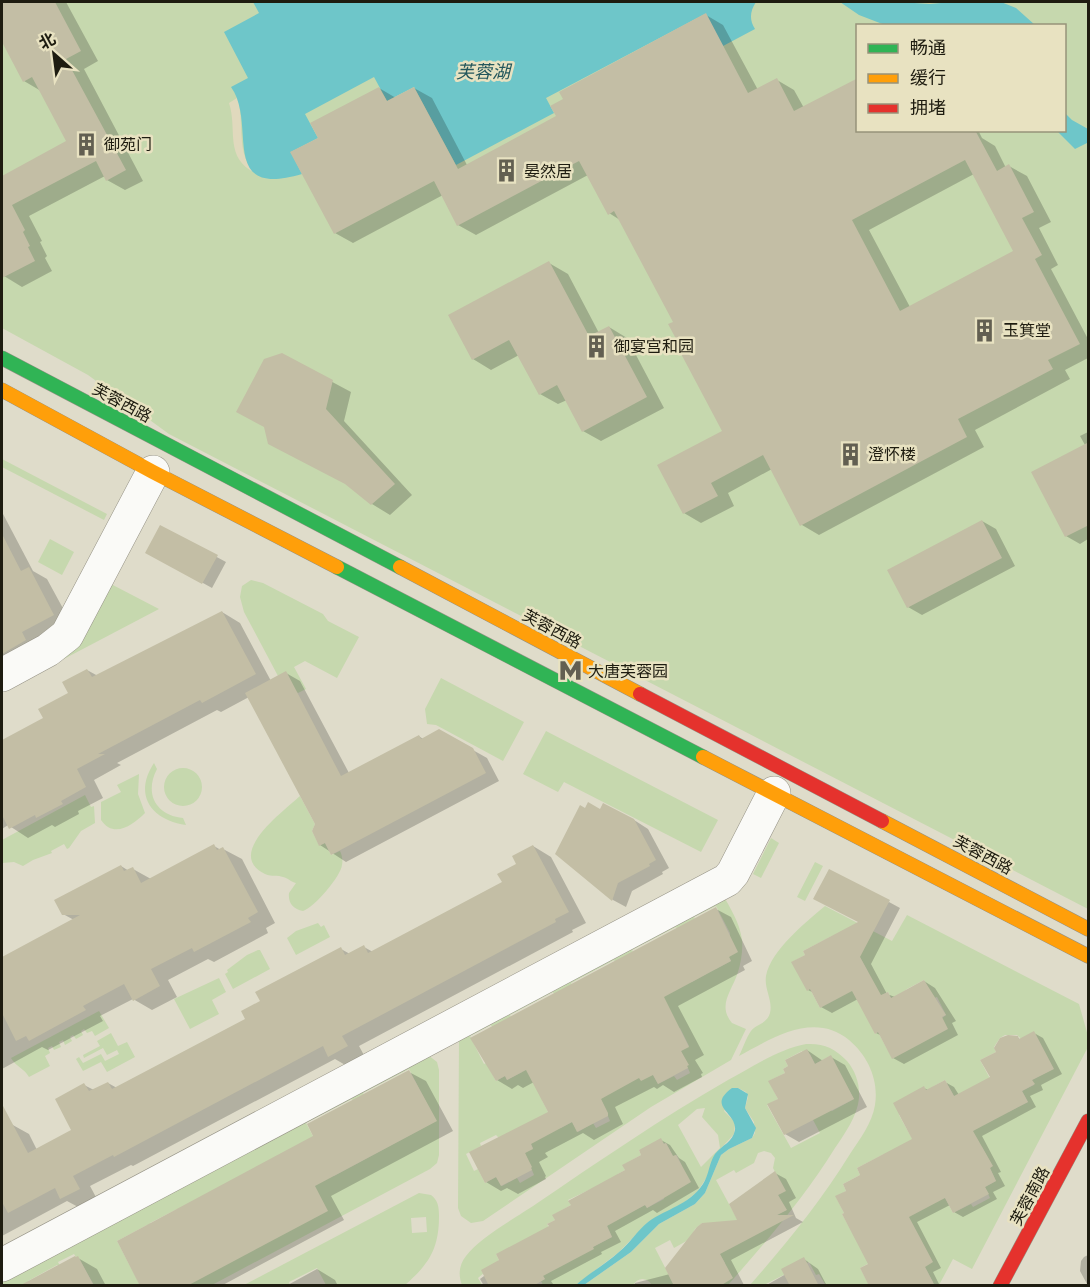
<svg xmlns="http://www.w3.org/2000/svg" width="1090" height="1287" font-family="Karla,'Noto Sans SC',sans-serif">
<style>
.green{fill:#c6d8ae;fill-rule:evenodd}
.sand{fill:#e0d9bd}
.water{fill:#6ec6c9}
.shadow{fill:#0003;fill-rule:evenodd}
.building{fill:#c3bea5;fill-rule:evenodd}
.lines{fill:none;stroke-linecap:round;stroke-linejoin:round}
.street-casing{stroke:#959285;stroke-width:34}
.fast-casing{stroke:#959285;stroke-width:15}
.slow-casing{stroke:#959285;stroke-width:15}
.jam-casing{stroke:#959285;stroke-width:15}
.street{stroke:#fafaf7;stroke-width:33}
.fast{stroke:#30b455;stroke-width:14}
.slow{stroke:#ff9f0a;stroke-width:14}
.jam{stroke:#e5322d;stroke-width:14}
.labels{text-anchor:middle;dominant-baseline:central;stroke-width:5;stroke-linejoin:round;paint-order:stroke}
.poi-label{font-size:16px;fill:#1e1c10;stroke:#e8e2c1;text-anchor:start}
.street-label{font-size:16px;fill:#1e1c10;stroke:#e8e2c1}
.water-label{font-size:18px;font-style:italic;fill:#23575c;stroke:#e8e2c1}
</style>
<rect width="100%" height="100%" fill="#dfdcca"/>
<path class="green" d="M 2,2 L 1088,2 L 1088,909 L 169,434 L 88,375 L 2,328 ZM 858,26 L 1064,26 L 1064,130 L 858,130 Z
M 2,459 L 107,514 L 104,520 L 2,467 Z
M 50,539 L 74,552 L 62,575 L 38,562 Z
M 251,580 L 263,583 L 323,614 L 328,621 L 359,637 L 337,678 L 305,661 L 294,667 L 306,689 L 298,693 L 278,676 L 244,612 L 240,597 L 242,586 Z
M 109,583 L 159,609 L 60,661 Z
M 441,678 L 524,722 L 503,761 L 436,725 L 427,724 L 425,709 Z
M 546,731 L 718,820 L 701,852 L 564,782 L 558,792 L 523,774 Z
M 154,763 L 157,769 C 144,794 156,815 183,818 L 186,825 C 151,820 133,795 154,763 Z
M164 787a19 19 0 1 1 38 0a19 19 0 1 1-38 0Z
M 139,774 L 138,794 L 145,813 C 133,825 114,839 101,820 L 101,802 L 121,792 L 117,785 Z
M 85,795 L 91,807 L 94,806 L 95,823 L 81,831 L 69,848 L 67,849 L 64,844 L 51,851 L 52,853 L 33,860 L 23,866 L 14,862 L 2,863 L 2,858 L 3,857 L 2,840 Z
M 300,796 L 315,824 L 312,831 L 319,845 L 325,843 L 331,855 L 340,851 C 342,855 343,860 342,865 C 341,876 314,908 303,911 C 293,909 288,903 289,893 L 296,883 C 291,882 288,878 283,877 C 278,875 272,877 265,874 C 224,854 284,811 300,796 Z
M 771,838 L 779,843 L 761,878 L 753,874 Z
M 815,862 L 823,866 L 805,901 L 797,897 Z
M 722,893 C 730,908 740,923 742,940 C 743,950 741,962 738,972 C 732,991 717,1005 732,1023 L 746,1029 L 731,1060 L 651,1107 L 483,1221 L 471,1223 L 461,1216 L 458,1208 L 459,1039 ZM 716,906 L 730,933 L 729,957 L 731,961 L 716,969 L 714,965 L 706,974 L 692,982 L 689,978 L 520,1068 L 522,1072 L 507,1080 L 505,1076 L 496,1081 L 486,1063 L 484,1064 L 470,1036 L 491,1025 L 497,1036 L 515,1027 L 510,1015 L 553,992 L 559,1003 L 577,994 L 571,983 L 614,960 L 620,971 L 638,961 L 632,950 L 676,927 L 682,938 L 699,929 L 694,917 ZM 680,1028 L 689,1046 L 681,1051 L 690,1073 L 677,1080 L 674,1076 L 658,1084 L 653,1075 L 634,1067 L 676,1030 ZM 601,1099 L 610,1121 L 596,1128 L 593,1123 L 578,1132 L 572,1122 L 561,1128 L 554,1115 L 550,1116 L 542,1100 ZM 524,1130 L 533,1148 L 525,1153 L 534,1175 L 520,1183 L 517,1178 L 502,1186 L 496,1177 L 485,1183 L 478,1169 L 474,1171 L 466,1154 L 481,1146 L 480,1143 L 496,1135 L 499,1138 Z
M 825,906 L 892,941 L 907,915 L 1079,1004 L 1088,1036 L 1088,1047 L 972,1269 L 953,1259 L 939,1285 L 926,1285 L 933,1282 L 925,1267 L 882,1256 L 860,1268 L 869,1285 L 823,1285 L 825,1284 L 819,1274 L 816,1275 L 809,1262 L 766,1284 L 766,1285 L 750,1285 C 786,1244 821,1201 850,1154 C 860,1139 872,1123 875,1105 C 879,1080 868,1056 849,1040 C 814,1011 772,1038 739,1056 C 743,1048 746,1038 751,1031 C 756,1024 767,1024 770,1013 C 773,1000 764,989 766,976 C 771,950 805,923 825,906 ZM 847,933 L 868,972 L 820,1008 L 810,989 L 807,990 L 792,962 L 805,955 L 803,951 L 832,936 ZM 924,980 L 934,998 L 937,997 L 946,1015 L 892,1058 L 878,1032 L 875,1034 L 864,1004 L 888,992 L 892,1000 L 907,989 ZM 1005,1035 L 1017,1035 L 1053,1069 L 1032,1080 L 1034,1085 L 1022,1091 L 1028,1102 L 1008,1112 L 980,1060 L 996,1052 L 994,1047 L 1000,1038 ZM 945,1080 L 954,1096 L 914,1142 L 899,1115 L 924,1087 L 928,1093 L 934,1086 ZM 982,1147 L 992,1166 L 990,1168 L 996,1181 L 985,1187 L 990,1198 L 973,1207 L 971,1204 L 953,1213 L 945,1198 ZM 884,1154 L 852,1232 L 842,1214 L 844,1213 L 836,1197 L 846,1191 L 843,1184 L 860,1175 L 857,1168 Z
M 318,923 L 321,927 L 324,925 L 330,937 L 296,955 L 287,938 L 296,931 Z
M 258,950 L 260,950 L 270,969 L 233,989 L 225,974 L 228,972 L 227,970 L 247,955 Z
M 219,978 L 226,992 L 212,1000 L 219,1014 L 190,1029 L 174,999 Z
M 99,1011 L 109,1028 L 95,1036 L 92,1031 L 87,1033 L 84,1029 L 81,1031 L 83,1035 L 76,1039 L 73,1035 L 70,1037 L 72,1041 L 65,1045 L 63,1040 L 59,1042 L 61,1047 L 54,1050 L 52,1046 L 48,1048 L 50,1053 L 45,1056 L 50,1066 L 29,1077 C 24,1068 16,1067 11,1058 Z
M 111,1033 L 118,1046 L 127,1042 L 135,1057 L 107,1072 L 101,1062 L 83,1071 L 76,1059 L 79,1057 L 83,1063 L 101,1054 L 105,1061 L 119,1054 L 117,1050 L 107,1055 L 103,1048 L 84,1058 L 83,1055 L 100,1046 L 97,1041 Z
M 806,1044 C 823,1043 835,1048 847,1061 C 858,1074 862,1092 857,1108 C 853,1122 843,1136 835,1148 C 804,1198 766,1242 728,1285 L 720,1285 L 725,1263 L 702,1223 L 695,1229 L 690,1239 L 674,1248 L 670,1240 L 655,1248 L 674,1285 L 652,1285 C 647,1277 638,1277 633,1285 L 584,1285 L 631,1252 L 659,1224 L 695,1204 L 705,1193 L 721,1155 L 729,1149 L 752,1138 L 755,1133 L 754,1122 L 745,1108 L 748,1097 L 746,1092 L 738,1088 L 724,1111 L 733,1120 L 735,1124 L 734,1134 L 715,1155 L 707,1177 L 697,1192 L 681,1205 L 648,1222 L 619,1252 L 576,1285 L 543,1285 L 541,1281 L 545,1279 L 535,1261 L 496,1254 L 499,1260 L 478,1278 L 482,1285 L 462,1285 C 458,1275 459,1265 466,1256 C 479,1238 517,1217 536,1204 C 599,1161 662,1118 728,1080 C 752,1067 779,1049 806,1044 ZM 802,1051 L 806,1057 L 810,1054 L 815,1064 L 830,1056 L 854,1099 L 832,1111 L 830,1109 L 812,1118 L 820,1133 L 791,1148 L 767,1105 L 778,1099 L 769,1081 L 785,1073 L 783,1069 L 788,1066 L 785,1060 ZM 705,1108 L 702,1117 L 718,1135 L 720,1148 L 701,1167 L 678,1125 L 697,1109 ZM 666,1143 L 673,1156 L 677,1155 L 682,1166 L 664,1197 L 664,1199 L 647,1208 L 645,1205 L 635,1210 L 618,1174 L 625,1170 L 623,1165 L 641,1155 L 639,1150 ZM 764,1151 L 771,1153 L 775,1158 L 773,1168 L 785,1191 L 778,1195 L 786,1210 L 763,1223 L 736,1217 L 716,1180 L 734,1170 L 736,1173 L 754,1163 L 758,1153 ZM 591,1189 L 612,1237 L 593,1247 L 556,1241 L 547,1224 L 555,1220 L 553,1215 L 571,1205 L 568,1200 Z
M 428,1055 L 437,1062 L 439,1070 L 439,1155 L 437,1163 L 430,1169 L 212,1285 L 187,1285 L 177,1209 L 150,1223 L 157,1245 L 147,1225 L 117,1241 L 140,1285 L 94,1285 L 78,1257 L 76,1257 L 74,1254 L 58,1262 L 60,1266 L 57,1265 L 28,1281 L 30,1285 L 2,1286 L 2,1276 ZM 409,1069 L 436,1121 L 334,1176 L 306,1123 L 352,1099 L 361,1116 L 372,1110 L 363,1093 Z
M 419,1193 L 431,1195 C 438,1200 439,1207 439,1216 C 439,1249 429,1264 405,1285 L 326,1285 L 317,1268 L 289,1282 L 290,1285 L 244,1285 ZM 426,1217 L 427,1232 L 412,1233 L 411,1218 Z"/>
<path class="sand" d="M 237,98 C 246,122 234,156 257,174 C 223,158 238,130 229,103 Z"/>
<path class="water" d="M 253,2 L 756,2 C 750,11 749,20 755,29 L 723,46 L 705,14 L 546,98 L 554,113 L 456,165 L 414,87 L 387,101 L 374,77 L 305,114 L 318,138 L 291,152 L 302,174 C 217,199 258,124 231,87 L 248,78 L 224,32 L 259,13 Z
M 840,2 L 899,2 L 930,4 L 952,2 L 1001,2 L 1016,8 L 1035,25 L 885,25 L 859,15 Z
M 1065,113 L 1072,120 L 1088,129 L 1088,145 L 1087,143 L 1075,149 L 1057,131 L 1064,130 Z
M 732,1088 L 738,1088 L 748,1094 L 745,1108 L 756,1128 L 752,1138 L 729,1149 L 721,1155 L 705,1193 L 695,1204 L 659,1224 L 631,1252 L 584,1285 L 576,1285 C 589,1273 606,1264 619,1252 C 630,1243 637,1231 648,1222 C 667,1208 688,1206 703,1184 C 709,1175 709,1163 715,1154 C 722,1145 733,1142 735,1130 C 737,1112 706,1107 732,1088 Z"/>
<path class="shadow" d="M 2,2 L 66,2 L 98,61 L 84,69 L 143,181 L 125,190 L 107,180 L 105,176 L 29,216 L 42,241 L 40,242 L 47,256 L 45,258 L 52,271 L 22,287 L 4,276 L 2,272 L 2,177 L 68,142 L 41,91 L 24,81 L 2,39 Z
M 706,15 L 723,25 L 758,90 L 777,80 L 794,90 L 804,108 L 858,130 L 978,130 L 982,138 L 995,146 L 1006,168 L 1009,166 L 1027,176 L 1051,222 L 1039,228 L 1058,265 L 1051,269 L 1088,339 L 1088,358 L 1065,370 L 1070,379 L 975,430 L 984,447 L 819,535 L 802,525 L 772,469 L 728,493 L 734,506 L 701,523 L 684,513 L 724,431 L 683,349 L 675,322 L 620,220 L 609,213 L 588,175 L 476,235 L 458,225 L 443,195 L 353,243 L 335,233 L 320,138 L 379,88 L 396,98 L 414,88 L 432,98 L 467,165 L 558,117 ZM 974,174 L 1015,251 L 910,307 L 869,230 Z
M 549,263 L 568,274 L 599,333 L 609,327 L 627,338 L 664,408 L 601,441 L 583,431 L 567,400 L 558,404 L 540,394 L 519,355 L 491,370 L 473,359 Z
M 282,355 L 351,392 L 344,421 L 412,495 L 390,515 L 372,504 Z
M 1088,432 L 1088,539 L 1080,544 L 1066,536 L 1085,445 L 1080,436 Z
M 2,512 L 33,571 L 47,579 L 72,625 L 2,677 Z
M 982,521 L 996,529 L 1015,566 L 922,615 L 908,607 Z
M 161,527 L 226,562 L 212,588 L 147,552 Z
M 222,612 L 240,623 L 271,681 L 286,673 L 300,681 L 349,773 L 419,736 L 423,739 L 439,731 L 487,758 L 499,781 L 346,862 L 320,845 L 316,824 L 249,697 L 221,712 L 217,710 L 117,763 L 121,765 L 94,780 L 103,798 L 78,811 L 79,814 L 55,827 L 52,825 L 28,838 L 8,825 L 2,829 L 2,742 L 45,719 L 70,693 L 87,670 L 98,676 Z
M 601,811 L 634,820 L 648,829 L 669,868 L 662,872 L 663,874 L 632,891 L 626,907 L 613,900 L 557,853 Z
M 214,846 L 221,850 L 223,849 L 242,859 L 275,923 L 266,928 L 268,933 L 214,962 L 208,959 L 168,980 L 177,997 L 152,1010 L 133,999 L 100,1016 L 103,1021 L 48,1050 L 42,1047 L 2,1069 L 2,959 L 74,920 L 63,914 L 121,866 L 129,871 L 133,869 L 151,879 Z
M 533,846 L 551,857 L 586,923 L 572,930 L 573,932 L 359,1046 L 365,1057 L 347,1066 L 335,1059 L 133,1166 L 131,1165 L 90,1186 L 97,1199 L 80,1208 L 67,1201 L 2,1236 L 2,1129 L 11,1124 L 29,1134 L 37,1150 L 73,1131 L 84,1085 L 94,1090 L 108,1083 L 117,1088 L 247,1019 L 262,1001 L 341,949 L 350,954 L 364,947 L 373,952 L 504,883 Z
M 889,902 L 900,908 L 871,964 L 887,994 L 895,997 L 924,981 L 935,988 L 956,1021 L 952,1023 L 958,1035 L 904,1064 L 893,1058 L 882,1036 L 876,1033 L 858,999 L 832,1013 L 821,1007 L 814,993 L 808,990 L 860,922 Z
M 716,909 L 731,917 L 752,961 L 743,966 L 745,970 L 678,1006 L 704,1055 L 695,1060 L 703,1073 L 701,1074 L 702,1077 L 674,1092 L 663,1085 L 657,1089 L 654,1087 L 615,1107 L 623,1124 L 594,1140 L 583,1133 L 545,1153 L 548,1157 L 539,1162 L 546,1176 L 545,1177 L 546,1179 L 518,1194 L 507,1188 L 501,1191 L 486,1182 L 550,1113 L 534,1082 L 523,1088 L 518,1085 L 512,1089 L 497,1080 Z
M 1034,1033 L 1043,1038 L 1062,1074 L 1041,1085 L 1043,1090 L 1030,1096 L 1036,1107 L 982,1136 L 1001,1172 L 998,1173 L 1005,1186 L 993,1192 L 997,1199 L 963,1217 L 954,1212 L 950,1205 L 917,1222 L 941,1268 L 933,1272 L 940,1286 L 871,1286 L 862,1175 L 914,1140 L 924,1088 L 928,1090 L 945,1082 L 954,1087 L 959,1095 L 992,1078 L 998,1052 L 1017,1037 L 1021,1040 Z
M 807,1050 L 823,1061 L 831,1057 L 845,1065 L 867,1107 L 799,1142 L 785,1134 L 780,1099 L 787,1073 Z
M 409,1072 L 426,1081 L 453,1131 L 331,1196 L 344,1220 L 221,1286 L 142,1286 L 315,1137 Z
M 661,1140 L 670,1145 L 679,1158 L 685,1162 L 699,1188 L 657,1213 L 653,1210 L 615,1231 L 621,1242 L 601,1252 L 602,1254 L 551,1281 L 553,1284 L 551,1286 L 484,1286 L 480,1279 L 627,1170 Z
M 775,1173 L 786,1179 L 796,1198 L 789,1202 L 796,1218 L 803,1222 L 731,1260 L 744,1285 L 634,1286 L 635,1283 L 670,1274 L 740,1221 Z
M 1088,1255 L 1088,1286 L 1085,1286 L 1087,1284 L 1080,1271 L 1081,1261 L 1084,1257 Z
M 78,1258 L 97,1269 L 106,1286 L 22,1286 Z
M 804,1259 L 818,1269 L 827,1286 L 765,1286 L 786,1274 Z
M 317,1269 L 335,1280 L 338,1286 L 286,1286 Z"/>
<path class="building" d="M 2,2 L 55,2 L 81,51 L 66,59 L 126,170 L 106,181 L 96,161 L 12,205 L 25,230 L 23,232 L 30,246 L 28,247 L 35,261 L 2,278 L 2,176 L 66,141 L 32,77 L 23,82 L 2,42 Z
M 706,13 L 748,93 L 777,78 L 794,111 L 858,78 L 858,130 L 975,130 L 997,171 L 1009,164 L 1034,212 L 1022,218 L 1042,255 L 1035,259 L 1080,344 L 1048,360 L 1053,369 L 958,419 L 967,437 L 800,526 L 763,455 L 711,483 L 718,496 L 683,514 L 657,465 L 722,431 L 679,350 L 681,348 L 668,324 L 673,322 L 614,211 L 608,215 L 579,161 L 457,226 L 434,181 L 334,234 L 290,152 L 318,138 L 310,123 L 379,87 L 387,101 L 414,87 L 458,169 L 556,116 L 550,106 L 563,99 L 559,92 ZM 965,160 L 1013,251 L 900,311 L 852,220 Z
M 549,261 L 589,336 L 609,326 L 647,397 L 582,432 L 557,385 L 539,395 L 509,340 L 472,360 L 448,315 Z
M 282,353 L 333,380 L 326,409 L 395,484 L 371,505 L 345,484 L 268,444 L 264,427 L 236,412 L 264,359 Z
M 1089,442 L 1089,525 L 1065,537 L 1031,472 Z
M 982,520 L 1002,558 L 907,608 L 887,570 Z
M 160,525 L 218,555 L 202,584 L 145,553 Z
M 2,534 L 21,571 L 29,567 L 54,615 L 22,632 L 26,640 L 2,654 Z
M 222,611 L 256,674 L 202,703 L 200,700 L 98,754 L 105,754 L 77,769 L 86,787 L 61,801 L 63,804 L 36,818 L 35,815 L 9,829 L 2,815 L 2,740 L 43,718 L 38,709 L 68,693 L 62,682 L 87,669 L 92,677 Z
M 286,671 L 341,776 L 419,735 L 421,739 L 439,729 L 473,748 L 486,773 L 331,855 L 325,843 L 319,846 L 312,831 L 315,824 L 245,693 Z
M 588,802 L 600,809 L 603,803 L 634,819 L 656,860 L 649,864 L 650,866 L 618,883 L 612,901 L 555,854 L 580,805 L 585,808 Z
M 214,844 L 217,850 L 223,847 L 258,912 L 248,918 L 251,922 L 194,952 L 192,948 L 151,969 L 160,986 L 133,1001 L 124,984 L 83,1006 L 86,1010 L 29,1041 L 26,1036 L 16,1041 L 2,1013 L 2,957 L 80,915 L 62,915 L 54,900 L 121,865 L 124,871 L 133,867 L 141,883 Z
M 533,845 L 569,912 L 555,919 L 556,922 L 342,1036 L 348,1046 L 328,1057 L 323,1046 L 114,1157 L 113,1155 L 73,1176 L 80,1189 L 60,1199 L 55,1188 L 8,1213 L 2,1202 L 2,1104 L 28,1153 L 71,1130 L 55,1099 L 84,1083 L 89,1091 L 108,1082 L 112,1089 L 245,1019 L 241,1011 L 260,1001 L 255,992 L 341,947 L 345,955 L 364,945 L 368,953 L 502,882 L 497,874 L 516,864 L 512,856 Z
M 829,869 L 890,900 L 860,957 L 881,995 L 888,992 L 891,998 L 924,980 L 946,1015 L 942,1017 L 948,1029 L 892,1059 L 878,1032 L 875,1034 L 852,991 L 820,1008 L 810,989 L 807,991 L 791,962 L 805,955 L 803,951 L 858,922 L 813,899 Z
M 716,907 L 738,952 L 729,957 L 731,961 L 664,997 L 689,1047 L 681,1051 L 689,1065 L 687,1066 L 688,1068 L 658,1084 L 653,1075 L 641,1081 L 639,1078 L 601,1099 L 608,1113 L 608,1116 L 577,1132 L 572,1122 L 531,1144 L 533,1149 L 525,1153 L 532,1167 L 531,1168 L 532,1170 L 501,1186 L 496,1177 L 485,1183 L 469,1152 L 548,1112 L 526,1070 L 507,1080 L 505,1076 L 496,1081 L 470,1038 Z
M 1034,1031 L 1054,1069 L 1032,1080 L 1035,1084 L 1022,1091 L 1028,1102 L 973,1131 L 993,1166 L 990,1168 L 996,1181 L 985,1187 L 989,1194 L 953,1213 L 945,1198 L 909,1217 L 933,1262 L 925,1267 L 935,1286 L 869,1286 L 860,1268 L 868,1264 L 842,1214 L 844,1213 L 835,1196 L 846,1191 L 843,1184 L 860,1175 L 857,1168 L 912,1139 L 893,1103 L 924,1086 L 926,1090 L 945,1080 L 954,1096 L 990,1077 L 980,1060 L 996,1052 L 994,1048 L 1000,1038 L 1008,1035 L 1018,1036 L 1019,1039 Z
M 807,1049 L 815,1064 L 831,1055 L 854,1099 L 784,1135 L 767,1104 L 778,1099 L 768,1081 L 785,1073 L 783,1069 L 788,1066 L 785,1060 Z
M 409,1070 L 437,1121 L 315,1186 L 328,1211 L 187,1286 L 140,1286 L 117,1241 L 313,1136 L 307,1124 Z
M 661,1138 L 664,1144 L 666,1143 L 673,1156 L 676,1155 L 691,1182 L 647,1208 L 645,1205 L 607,1226 L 612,1237 L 593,1247 L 594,1249 L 543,1276 L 545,1279 L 533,1286 L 489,1286 L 481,1270 L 499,1260 L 496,1254 L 549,1226 L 547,1224 L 555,1220 L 552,1215 L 571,1205 L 568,1201 L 625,1170 L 622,1165 L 641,1155 L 639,1150 Z
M 775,1171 L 786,1191 L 778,1195 L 787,1210 L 777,1215 L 794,1215 L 720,1254 L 733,1278 L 720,1286 L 674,1286 L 665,1268 L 697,1227 L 702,1223 L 737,1220 L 729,1204 Z
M 75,1256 L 76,1257 L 78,1256 L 94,1286 L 19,1286 Z
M 804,1257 L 819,1286 L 790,1286 L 781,1269 Z"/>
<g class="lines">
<defs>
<path id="street" d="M 2,675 L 48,650 L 67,635 L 153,472
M 2,1265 L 727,880 L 733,873 L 774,793"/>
<path id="fast" d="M 2,358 L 400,567
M 337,567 L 703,757"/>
<path id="slow" d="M 2,390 L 153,472 L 337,567
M 400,567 L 640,694
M 703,757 L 1088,956
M 882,821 L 1088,929"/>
<path id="jam" d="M 640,694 L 882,821
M 1000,1286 L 1088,1121"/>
</defs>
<use href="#street" class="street-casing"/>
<use href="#fast" class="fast-casing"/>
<use href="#slow" class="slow-casing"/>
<use href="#jam" class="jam-casing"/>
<use href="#street" class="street"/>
<use href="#fast" class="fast"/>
<use href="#slow" class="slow"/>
<use href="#jam" class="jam"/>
</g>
<defs>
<symbol id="building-bare" viewBox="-9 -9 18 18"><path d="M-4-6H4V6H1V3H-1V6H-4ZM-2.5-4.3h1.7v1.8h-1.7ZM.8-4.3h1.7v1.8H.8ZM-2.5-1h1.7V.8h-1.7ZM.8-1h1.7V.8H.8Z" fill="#625f51" stroke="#e8e2c1" stroke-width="2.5" paint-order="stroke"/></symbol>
<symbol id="metro-bare" viewBox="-9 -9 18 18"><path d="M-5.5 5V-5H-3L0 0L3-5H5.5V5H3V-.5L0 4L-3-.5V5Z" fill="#625f51" stroke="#e8e2c1" stroke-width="2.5" paint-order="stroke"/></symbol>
</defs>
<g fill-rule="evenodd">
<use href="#building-bare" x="70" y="128" width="33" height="33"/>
<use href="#building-bare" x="490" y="154" width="33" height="33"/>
<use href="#building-bare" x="968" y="314" width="33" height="33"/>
<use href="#building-bare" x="580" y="330" width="33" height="33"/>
<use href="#building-bare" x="834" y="438" width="33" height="33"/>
<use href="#metro-bare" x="554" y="654" width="33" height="33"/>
</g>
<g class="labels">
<g class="poi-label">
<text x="104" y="144">御苑门</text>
<text x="524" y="171">晏然居</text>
<text x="1003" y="330">玉箕堂</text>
<text x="614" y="346">御宴宫和园</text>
<text x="868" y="454">澄怀楼</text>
<text x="588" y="671">大唐芙蓉园</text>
</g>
<g class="street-label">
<text transform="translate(122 403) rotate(28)">芙蓉西路</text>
<text transform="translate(552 629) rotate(28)">芙蓉西路</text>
<text transform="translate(983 855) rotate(28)">芙蓉西路</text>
<text transform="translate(1030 1196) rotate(-62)">芙蓉南路</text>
</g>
<g class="water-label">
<text x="483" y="72">芙蓉湖</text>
</g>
</g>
<rect width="1090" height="1287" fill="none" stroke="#1e1c10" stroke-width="6"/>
<rect x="856" y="24" width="210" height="108" fill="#e8e2c1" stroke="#97937a" stroke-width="1.5"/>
<rect x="868" y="44" width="30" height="9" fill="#30b455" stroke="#97937a" stroke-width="1.5"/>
<text x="910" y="54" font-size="18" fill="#1e1c10">畅通</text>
<rect x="868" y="74" width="30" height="9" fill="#ff9f0a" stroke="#97937a" stroke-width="1.5"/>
<text x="910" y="84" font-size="18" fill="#1e1c10">缓行</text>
<rect x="868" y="104" width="30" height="9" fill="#e5322d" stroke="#97937a" stroke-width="1.5"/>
<text x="910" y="114" font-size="18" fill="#1e1c10">拥堵</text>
<g transform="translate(54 54) rotate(332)" stroke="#e8e2c1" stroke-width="4.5" paint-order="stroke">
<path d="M0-4.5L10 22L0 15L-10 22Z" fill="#1e1c10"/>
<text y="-9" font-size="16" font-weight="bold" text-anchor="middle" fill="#1e1c10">北</text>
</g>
</svg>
